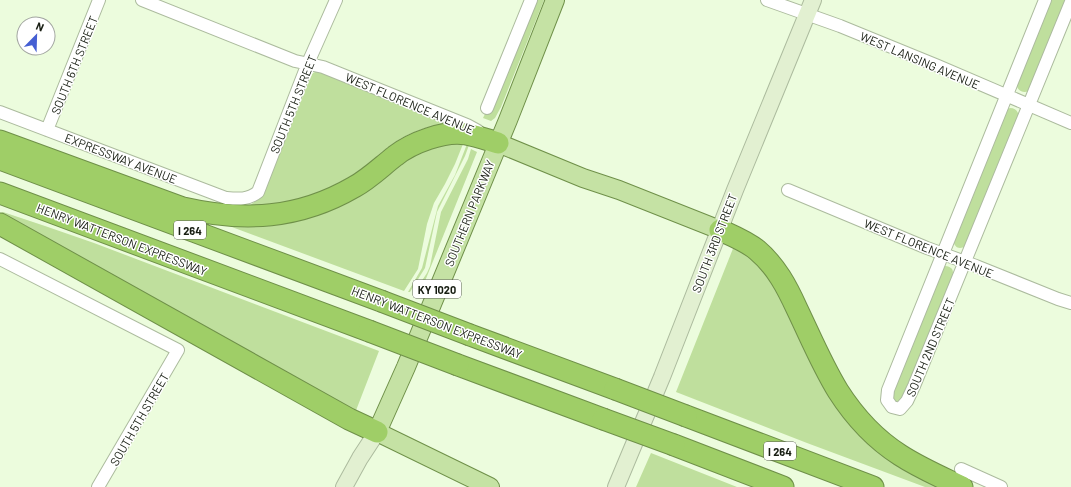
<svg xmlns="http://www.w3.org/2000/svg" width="1071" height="487" font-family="Barlow,sans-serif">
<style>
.green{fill:#bfdf9d}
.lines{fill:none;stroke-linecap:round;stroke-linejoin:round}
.minor-casing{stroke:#acbb9e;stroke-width:14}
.secondary-casing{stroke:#acbb9e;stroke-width:18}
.primary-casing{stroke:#6f9049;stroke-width:20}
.motorway-casing{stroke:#6f9049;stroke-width:23}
.minor{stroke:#fff;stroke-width:12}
.secondary{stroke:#e2f0d1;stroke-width:16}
.primary{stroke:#c5e2a4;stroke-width:18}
.motorway{stroke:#9fce67;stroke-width:21}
.motorway-bridge-casing{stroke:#6f9049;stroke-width:23;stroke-linecap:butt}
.motorway-bridge{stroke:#9fce67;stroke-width:21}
.labels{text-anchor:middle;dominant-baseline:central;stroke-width:3;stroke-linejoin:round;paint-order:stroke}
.shield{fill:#fff;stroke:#5d6159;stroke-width:1}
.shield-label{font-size:11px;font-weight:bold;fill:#171d12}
.street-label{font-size:12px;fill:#171d12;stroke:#fff}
</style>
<rect width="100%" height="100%" fill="#ecfcdd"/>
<path class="green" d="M 537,0 L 544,0 L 501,107 L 495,118 L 491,121 L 483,118 L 487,110 L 492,112 Z
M 1048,0 L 1067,0 L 1029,91 C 1022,94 1017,90 1016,83 Z
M 318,71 L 450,123 C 427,126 405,133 386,149 C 376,156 368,165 357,172 C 334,187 309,198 282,204 C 271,206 259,206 248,207 L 263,195 L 311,76 L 313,73 Z
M 1010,108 C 1015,108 1018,111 1019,116 L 968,245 C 960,250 955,249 953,240 L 1005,110 Z
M 443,144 L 463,144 L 455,164 L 445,184 L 434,203 L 427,224 L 418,269 L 404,291 L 213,220 L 250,222 Z
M 467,144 L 469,145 L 465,156 L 437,212 L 425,268 L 410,292 L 408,292 L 422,268 L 438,206 L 455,175 Z
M 471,149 L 477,152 L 419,296 L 413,294 L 427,273 L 430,266 L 441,212 L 468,159 Z
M 3,212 L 45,226 L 94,243 L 379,351 L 355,413 L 7,218 L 0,213 Z
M 734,246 L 767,269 L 824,382 L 946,487 L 925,487 L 807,443 L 676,392 Z
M 945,266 C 956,267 953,274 951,282 L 901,401 L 894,401 L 892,398 L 914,339 L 942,269 Z
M 651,453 L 737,487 L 636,487 Z"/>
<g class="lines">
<defs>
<path id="minor" d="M 142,0 L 295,61 L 323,67 L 467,125 L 478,131
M 767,0 L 840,26 L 938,66 L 1071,123
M 1045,0 L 888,390 L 887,400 L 892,407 L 900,409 L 907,401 L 914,386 L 1071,2
M 487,108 L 531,0
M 0,112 L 226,198 C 238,199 248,200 258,192 L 308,63 L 336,0
M 47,130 L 99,0
M 788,190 L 927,248 L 976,266 L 1058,299 L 1071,303
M 0,259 L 178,350 L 98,487
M 961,469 L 1001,487"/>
<path id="secondary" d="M 344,487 L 360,458 L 377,432
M 616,487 L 662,377 L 735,190 L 813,0"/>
<path id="primary" d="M 498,143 L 583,178 L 619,190 L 720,230
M 490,487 L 377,432 L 406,367 L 508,120 L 555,0"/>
<path id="motorway" d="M 0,141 L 183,208 C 244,222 299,219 354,187 C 369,179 382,166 395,156 C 411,143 445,130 466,134 C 477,136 488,140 498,143
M 0,159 L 381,301
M 0,193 L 369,331
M 0,224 L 349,419 L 377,432
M 720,230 C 733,236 746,241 757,250 C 776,266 787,287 797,309 C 810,336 822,365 838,391 C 854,416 875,439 900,455 C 920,468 941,477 962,487
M 470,335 L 615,389
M 458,365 L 603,419
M 686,416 L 873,487
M 674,445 L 783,487"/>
</defs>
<use href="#minor" class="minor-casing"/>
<use href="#secondary" class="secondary-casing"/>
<use href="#primary" class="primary-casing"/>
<use href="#motorway" class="motorway-casing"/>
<use href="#minor" class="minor"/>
<use href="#secondary" class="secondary"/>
<use href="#primary" class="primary"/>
<use href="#motorway" class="motorway"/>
<defs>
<path id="motorway-bridge" d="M 381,301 L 470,335
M 369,331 L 458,365
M 615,389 L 686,416
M 603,419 L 674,445"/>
</defs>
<use href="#motorway-bridge" class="motorway-bridge-casing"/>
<use href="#motorway-bridge" class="motorway-bridge"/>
</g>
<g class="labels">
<g class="shield">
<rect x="174" y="221" width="32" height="18" rx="3"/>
<rect x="413" y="280" width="48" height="18" rx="3"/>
<rect x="764" y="442" width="32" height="18" rx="3"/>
</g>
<g class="shield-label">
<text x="190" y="230">I 264</text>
<text x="437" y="289">KY 1020</text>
<text x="780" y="451">I 264</text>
</g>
<g class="street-label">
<text transform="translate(920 60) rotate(23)">WEST LANSING AVENUE</text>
<text transform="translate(74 65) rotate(-68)">SOUTH 6TH STREET</text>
<text transform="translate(410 103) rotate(23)">WEST FLORENCE AVENUE</text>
<text transform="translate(293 104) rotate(-68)">SOUTH 5TH STREET</text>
<text transform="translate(121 158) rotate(21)">EXPRESSWAY AVENUE</text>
<text transform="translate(469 213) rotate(-68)">SOUTHERN PARKWAY</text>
<text transform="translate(122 239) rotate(21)">HENRY WATTERSON EXPRESSWAY</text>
<text transform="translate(714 243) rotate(-69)">SOUTH 3RD STREET</text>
<text transform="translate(929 248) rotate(22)">WEST FLORENCE AVENUE</text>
<text transform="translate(437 322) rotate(21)">HENRY WATTERSON EXPRESSWAY</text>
<text transform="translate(930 347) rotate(-67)">SOUTH 2ND STREET</text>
<text transform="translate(139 419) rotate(-60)">SOUTH 5TH STREET</text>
</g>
</g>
<g transform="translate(36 36) rotate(23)"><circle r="19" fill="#ffffff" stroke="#a2a5a0"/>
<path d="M0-3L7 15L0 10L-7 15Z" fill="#455fd3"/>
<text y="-6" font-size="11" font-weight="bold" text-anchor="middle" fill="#171d12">N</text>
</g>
</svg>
